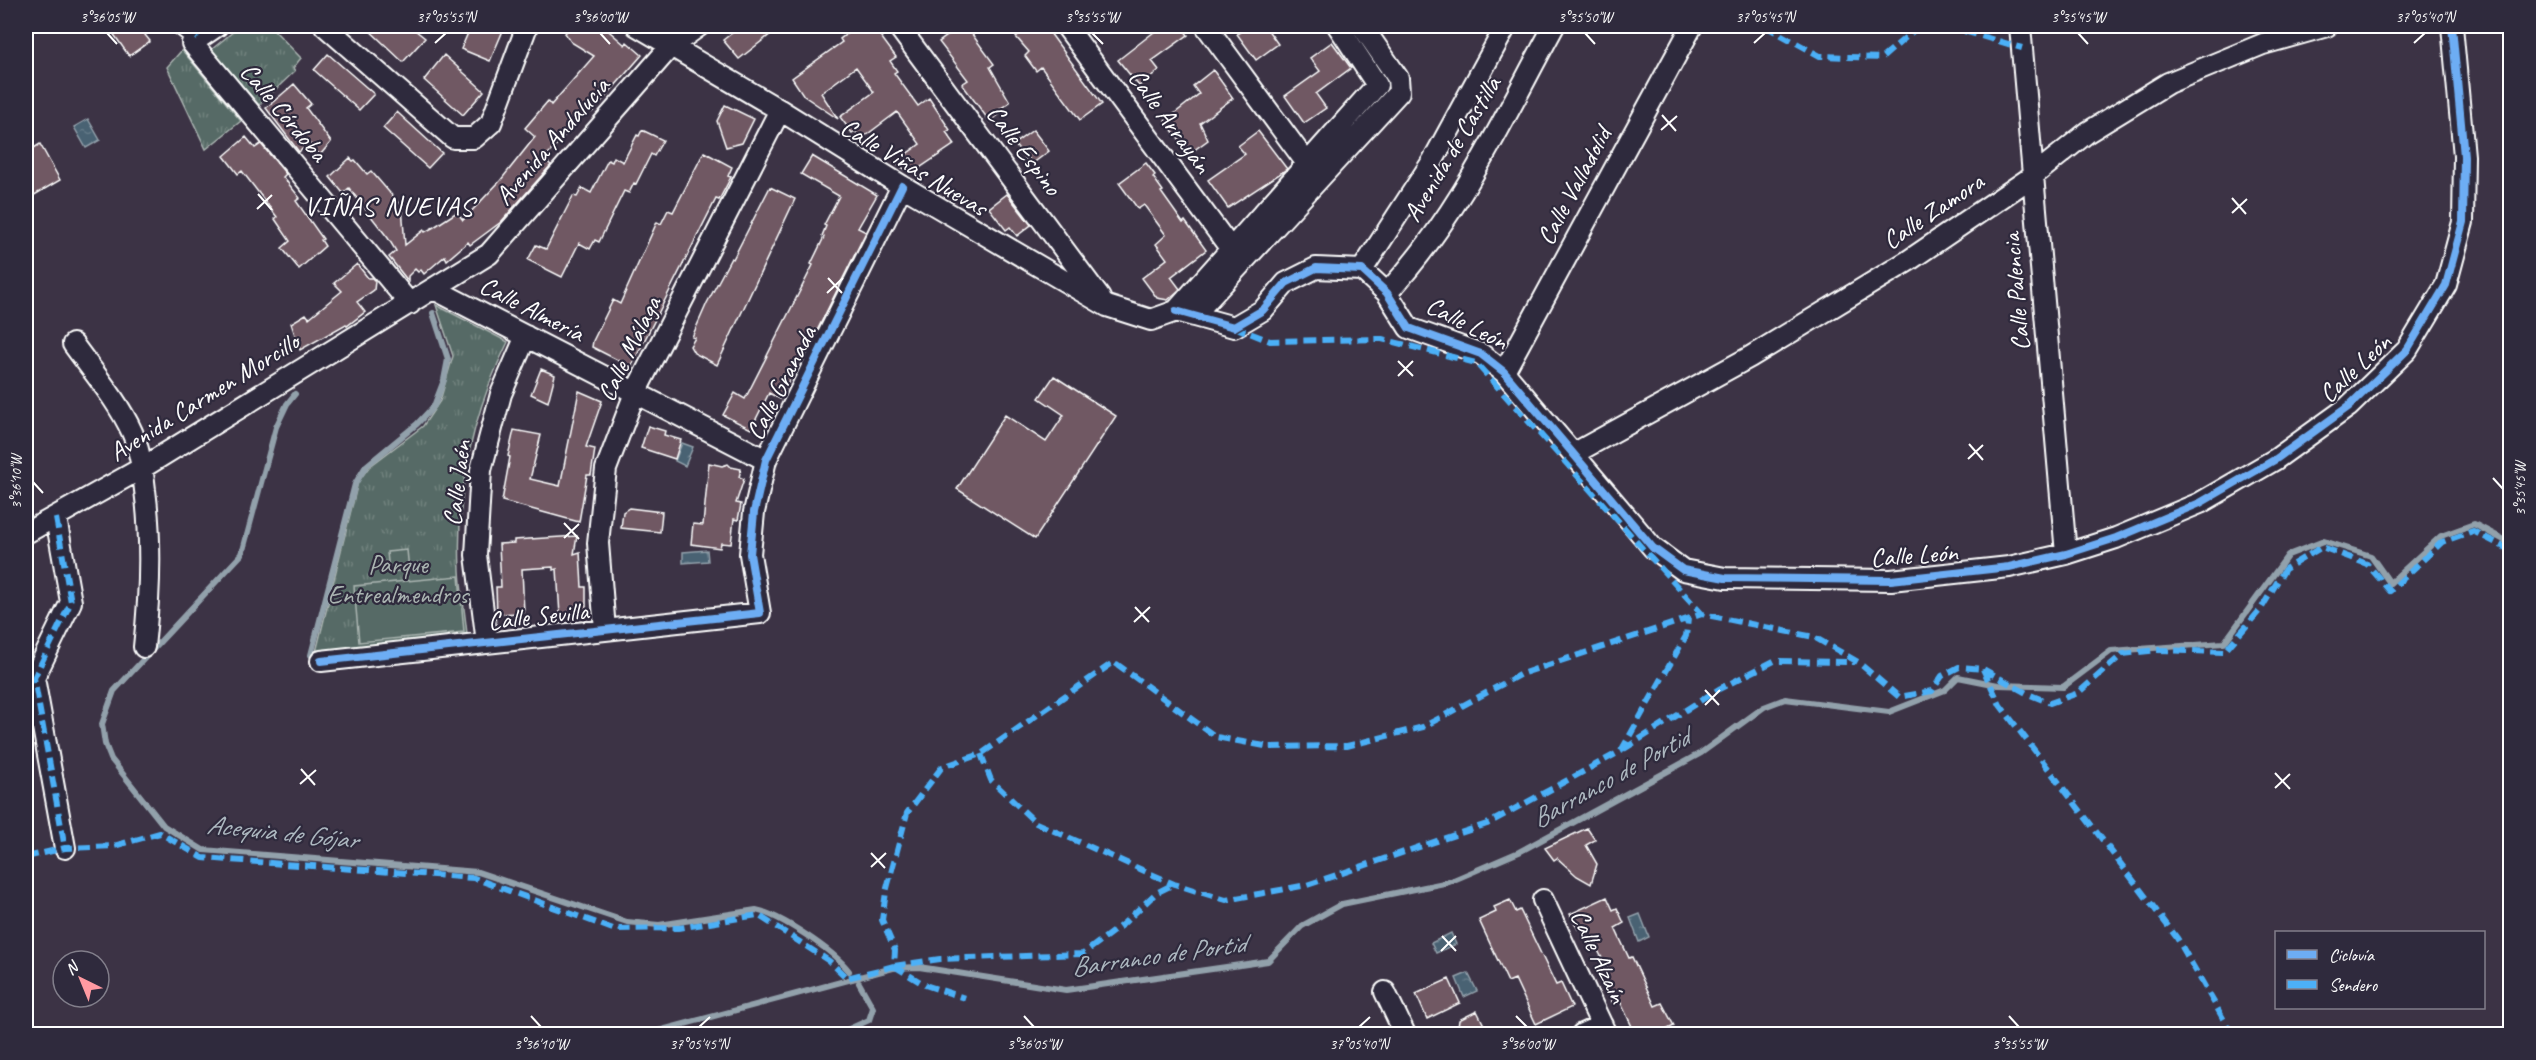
<svg xmlns="http://www.w3.org/2000/svg" width="2536" height="1060" font-family="Caveat,sans-serif">
<style>
.park{fill:url(#park-tufts);stroke:#abb5b2;stroke-width:1.5}
.pitch{fill:#576b66;stroke:#abb5b2;stroke-width:1.5}
.water{fill:url(#water-ripples);stroke:#92a1ab;stroke-width:1.5}
.lines{fill:none;stroke-linecap:round;stroke-linejoin:round}
.stream{stroke:#92a1ab;stroke-width:6}
.building{fill:#705964;stroke:#fff;stroke-width:1.5}
.minor-casing{stroke:#fff;stroke-width:24}
.minor{stroke:#2f2a3d;stroke-width:20}
.quiet{stroke:#4cb0f7;stroke-width:6;stroke-dasharray:12 6;stroke-linecap:butt}
.cycleway-casing{stroke:#2f2a3d;stroke-width:11}
.cycleway{stroke:#6dadf4;stroke-width:8}
.ticks{fill:none;stroke:#fff;stroke-width:2}
.labels{text-anchor:middle;dominant-baseline:central;stroke-width:4.5;stroke-linejoin:round;paint-order:stroke}
.street-label{font-size:26px;fill:#fff;stroke:#2f2a3d}
.park-label{font-size:26px;fill:#abb5b2;stroke:#2f2a3d}
.neighbourhood-label{font-size:27px;letter-spacing:1.5px;fill:#fff;stroke:#2f2a3d}
.water-label{font-size:27px;font-style:italic;fill:#adb8c0;stroke:#2f2a3d}
.neatline{fill:none;stroke:#fff;stroke-width:2}
.ticks-label{font-size:15px;text-anchor:middle;fill:#fff}
</style>
<defs>
<pattern id="park-tufts" width="24" height="20" patternUnits="userSpaceOnUse" patternTransform="scale(1.5)"><rect width="24" height="20" fill="#576b66"/><path d="M3 7l-1-3M5 7V3M7 7l1-3M15 17l-1-3M17 17v-4M19 17l1-3" fill="none" stroke="#70817d"/></pattern>
<pattern id="water-ripples" width="26" height="14" patternUnits="userSpaceOnUse" patternTransform="scale(1.5)"><rect width="26" height="14" fill="#496273"/><path d="M2 4q2-2 4 0t4 0M15 11q2-2 4 0t4 0" fill="none" stroke="#647a88"/></pattern>
</defs>
<rect width="100%" height="100%" fill="#3c3345"/>
<filter id="ink" filterUnits="userSpaceOnUse"><feTurbulence type="fractalNoise" baseFrequency=".0167" numOctaves="2"/><feDisplacementMap in="SourceGraphic" scale="12" xChannelSelector="R" yChannelSelector="G"/><feConvolveMatrix kernelMatrix="1 2 1 2 8 2 1 2 1" color-interpolation-filters="sRGB"/></filter>
<g filter="url(#ink)">
<path class="park" d="M 240,26 L 278,26 L 274,30 L 301,58 L 293,68 L 295,71 L 259,105 L 211,50 Z
M 182,50 L 241,121 L 206,149 L 167,67 Z
M 436,305 L 508,342 C 472,414 456,490 460,570 C 461,591 465,613 467,634 L 316,652 L 358,482 L 369,467 L 423,426 L 440,401 L 453,356 Z"/>
<path class="pitch" d="M 407,550 L 409,570 L 389,572 L 387,552 Z
M 459,576 L 464,632 L 359,642 L 354,586 Z"/>
<path class="water" d="M 88,119 L 100,140 L 86,148 L 74,127 Z
M 682,443 L 693,447 L 685,466 L 675,461 Z
M 707,550 L 708,561 L 683,563 L 683,552 Z
M 1640,914 L 1649,937 L 1639,942 L 1630,918 Z
M 1451,933 L 1456,944 L 1436,953 L 1431,943 Z
M 1468,973 L 1477,991 L 1464,997 L 1456,978 Z"/>
<g class="lines">
<path class="stream" d="M 295,394 L 287,404 L 276,427 L 242,554 L 114,691 L 102,724 L 105,744 L 111,759 L 164,826 L 203,850 L 478,872 L 627,922 L 659,925 L 756,910 C 780,915 833,950 849,971
M 311,655 L 355,484 L 366,466 L 417,424 L 434,406 L 444,380 L 448,359 L 433,313
M 647,1034 L 893,968 L 919,967 L 1066,990 L 1268,961 L 1302,926 L 1342,904 L 1449,882 L 1519,852 L 1701,753 L 1764,707 L 1785,699 L 1889,712 L 1945,690 L 1958,677 L 1998,685 L 2063,687 L 2111,651 L 2224,643 L 2288,555 L 2324,541 L 2371,556 L 2390,583 L 2441,536 L 2474,524 L 2510,543
M 838,1034 L 869,1020 L 873,1008 L 859,983"/>
</g>
<path class="building" d="M 108,26 L 158,26 L 145,35 L 150,41 L 129,56 Z
M 365,26 L 410,26 L 425,38 L 403,62 Z
M 471,26 L 505,26 L 490,61 L 461,49 Z
M 571,26 L 603,26 L 625,45 L 627,42 L 642,55 L 592,112 L 589,110 L 585,112 L 544,159 L 551,165 L 501,222 L 470,245 L 468,242 L 447,260 L 445,256 L 424,274 L 421,270 L 418,272 L 415,269 L 408,276 L 408,281 L 389,257 L 396,251 L 388,238 L 349,188 L 343,193 L 330,177 L 350,158 L 353,161 L 355,160 L 367,174 L 371,171 L 402,207 L 405,245 L 424,230 L 425,232 L 434,227 L 457,212 L 463,220 L 500,181 L 535,137 L 525,128 L 548,101 L 551,105 L 594,56 L 571,42 L 565,33 Z
M 741,26 L 781,26 L 739,59 L 723,40 Z
M 857,26 L 873,26 L 896,57 L 890,61 L 897,71 L 894,73 L 918,106 L 929,98 L 950,130 L 946,132 L 955,144 L 912,173 L 894,163 L 920,144 L 897,112 L 861,139 L 855,131 L 852,133 L 840,117 L 874,92 L 856,67 L 821,93 L 838,119 L 804,96 L 792,78 L 842,42 L 840,39 Z
M 961,26 L 966,26 L 994,64 L 990,67 L 1010,102 L 1000,109 L 1002,112 L 990,122 L 962,84 L 968,80 L 939,42 Z
M 1029,26 L 1045,26 L 1102,104 L 1080,120 L 1041,67 L 1036,71 L 1025,56 L 1029,52 L 1016,37 Z
M 1149,26 L 1181,26 L 1188,35 L 1152,61 L 1159,70 L 1139,86 L 1118,60 L 1154,32 Z
M 1249,26 L 1265,26 L 1278,44 L 1256,60 L 1237,34 Z
M 1332,42 L 1351,68 L 1316,94 L 1326,108 L 1304,123 L 1285,96 L 1320,71 L 1310,58 Z
M 328,54 L 374,94 L 359,110 L 314,70 Z
M 444,55 L 484,91 L 463,115 L 424,80 Z
M 1213,70 L 1233,98 L 1200,123 L 1208,140 L 1190,153 L 1165,121 L 1199,94 L 1193,86 Z
M 294,84 L 311,104 L 306,108 L 331,142 L 320,155 L 309,143 L 299,152 L 266,108 Z
M 725,105 L 754,119 L 742,143 L 726,147 L 717,121 Z
M 397,112 L 442,153 L 428,168 L 383,128 Z
M 642,130 L 663,140 L 654,156 L 651,154 L 636,184 L 634,183 L 629,193 L 624,191 L 599,242 L 595,240 L 590,249 L 579,243 L 562,277 L 528,260 L 536,245 L 546,249 L 573,196 L 577,197 L 582,188 L 591,193 L 608,160 L 612,162 L 614,157 L 623,162 L 637,135 L 639,136 Z
M 1033,130 L 1049,151 L 1032,164 L 1028,157 L 1026,159 L 1014,144 Z
M 1258,131 L 1287,169 L 1228,208 L 1208,180 L 1245,154 L 1238,146 Z
M 246,137 L 255,148 L 261,144 L 286,174 L 283,177 L 300,198 L 296,201 L 323,239 L 321,240 L 325,246 L 299,269 L 282,248 L 290,241 L 275,219 L 277,217 L 242,171 L 238,174 L 224,156 Z
M 40,144 L 60,180 L 26,200 L 26,153 Z
M 704,152 L 732,167 L 728,176 L 731,177 L 719,200 L 716,199 L 631,367 L 592,347 L 593,341 L 613,300 L 620,304 L 657,222 L 661,224 L 668,210 L 673,212 Z
M 812,156 L 877,195 L 858,228 L 866,232 L 801,363 L 798,362 L 780,399 L 769,393 L 751,429 L 723,415 L 735,393 L 745,399 L 813,265 L 811,264 L 824,237 L 822,236 L 826,226 L 824,225 L 839,196 L 801,174 Z
M 1146,163 L 1155,175 L 1153,177 L 1163,191 L 1161,192 L 1183,223 L 1185,221 L 1206,250 L 1171,277 L 1180,289 L 1168,300 L 1157,298 L 1142,278 L 1167,259 L 1156,244 L 1166,235 L 1144,205 L 1138,209 L 1119,183 Z
M 770,187 L 795,199 L 717,365 L 694,353 L 690,346 L 695,338 L 692,337 L 707,303 L 731,258 L 733,259 Z
M 1007,194 L 1031,225 L 1017,236 L 1010,227 L 1006,230 L 989,208 Z
M 357,264 L 368,278 L 372,278 L 375,281 L 374,290 L 357,302 L 365,312 L 347,326 L 346,324 L 300,350 L 291,323 L 306,314 L 309,318 L 342,291 L 334,283 Z
M 541,369 L 555,375 L 548,402 L 531,394 Z
M 1054,376 L 1116,416 L 1035,539 L 957,489 L 1005,415 L 1046,442 L 1064,415 L 1039,398 Z
M 579,391 L 602,401 L 586,447 L 595,449 L 591,475 L 587,475 L 579,522 L 502,501 L 510,457 L 508,456 L 514,430 L 541,435 L 530,479 L 560,486 Z
M 648,426 L 665,431 L 664,435 L 681,440 L 675,459 L 641,448 Z
M 709,463 L 722,466 L 728,464 L 731,467 L 741,469 L 739,477 L 744,479 L 736,503 L 741,504 L 738,520 L 734,519 L 731,544 L 721,543 L 720,548 L 691,544 L 693,524 L 703,525 Z
M 629,508 L 662,512 L 660,532 L 621,528 L 623,512 Z
M 577,536 L 574,554 L 580,552 L 582,587 L 586,587 L 586,614 L 560,615 L 557,569 L 553,570 L 553,567 L 522,569 L 524,613 L 497,614 L 496,587 L 501,587 L 499,544 L 514,543 L 514,540 Z
M 1587,828 L 1595,840 L 1586,845 L 1597,864 L 1591,884 L 1577,876 L 1557,858 L 1554,860 L 1545,848 Z
M 1607,897 L 1613,910 L 1617,908 L 1624,923 L 1615,928 L 1629,958 L 1632,957 L 1655,1006 L 1662,1003 L 1674,1026 L 1656,1035 L 1636,1035 L 1620,1001 L 1613,1004 L 1598,972 L 1607,968 L 1589,933 L 1585,935 L 1582,927 L 1578,929 L 1570,914 Z
M 1510,900 L 1516,912 L 1520,910 L 1556,985 L 1561,983 L 1572,1007 L 1536,1024 L 1515,979 L 1508,982 L 1479,920 L 1496,912 L 1494,907 Z
M 1449,979 L 1460,1003 L 1427,1019 L 1416,994 Z
M 1477,1011 L 1489,1035 L 1457,1035 L 1459,1020 Z"/>
<g class="lines">
<defs>
<path id="minor" d="M 183,26 L 198,38
M 217,26 L 192,43 L 410,304
M 325,26 L 453,138 L 474,138 L 491,123 L 527,26
M 637,26 L 780,110 L 902,186 L 1107,306 L 1151,320 L 1176,311 L 1377,85 L 1338,26
M 898,26 L 1100,298
M 1066,26 L 1239,260
M 1206,26 L 1314,173
M 2020,26 L 2066,554
M 1362,270 L 1432,162 L 1506,26
M 434,289 L 766,460
M 1387,293 C 1459,216 1504,117 1554,26
M 1176,311 L 1234,327 L 1263,310 L 1286,283 L 1316,268 L 1362,270 L 1387,293 L 1409,328 L 1481,354 L 1504,372 L 1653,548 L 1683,570 L 1725,578 L 1891,580 L 2009,567 L 2066,554 L 2116,538 L 2200,503 L 2276,459 L 2348,407 L 2407,350 L 2446,285 L 2463,222 L 2464,156 L 2452,26
M 1193,316 L 1399,92 L 1398,78 L 1362,26
M 73,344 C 93,372 118,401 132,432 C 140,450 143,471 145,490 C 152,543 150,594 144,647
M 1504,372 L 1692,26
M 1573,454 L 1750,357 L 1908,261 L 2033,176 L 2088,132 L 2168,83 L 2263,44 L 2327,26
M 56,518 L 71,602 L 34,678 L 65,848
M 26,533 L 142,468 L 489,254 L 671,46 L 699,26
M 605,630 L 598,543 L 606,469 L 635,393 L 780,110
M 487,643 L 476,555 L 481,470 L 501,394 L 526,336
M 321,661 L 760,613 L 750,554 L 754,512 L 766,460 L 902,186
M 1543,900 L 1606,1034
M 1385,992 L 1405,1034
M 1582,1034 L 1602,1025"/>
</defs>
<use href="#minor" class="minor-casing"/>
<use href="#minor" class="minor"/>
<path class="quiet" d="M 183,26 L 198,38
M 1765,26 L 1820,56 L 1882,58 L 1919,26 L 1927,26
M 1947,26 L 2022,48
M 1234,327 L 1270,341 L 1382,339 L 1476,363 L 1702,614 L 1814,637 L 1858,662 L 1899,697 L 1932,691 L 1942,676 L 1959,667 L 1983,669 L 2028,694 L 2050,703 L 2078,693 L 2123,654 L 2157,650 L 2224,652 L 2261,609 L 2285,569 L 2322,547 L 2367,564 L 2390,591 L 2442,542 L 2473,531 L 2510,550
M 56,518 L 71,602 L 34,678 L 65,848
M 1983,669 L 2000,705 L 2177,938 L 2232,1034
M 1624,749 L 1719,689 L 1774,661 L 1855,662
M 981,754 L 991,780 L 1036,823 L 1174,884 L 1226,900 L 1307,885 L 1487,824 L 1621,751 L 1686,636 L 1688,619
M 26,857 L 65,848 L 114,846 L 160,833 L 203,858 L 474,878 L 613,929 L 679,928 L 758,915 L 829,961 L 847,978 L 894,966 L 895,950 L 882,920 L 886,892 L 907,813 L 942,767 L 981,754 L 1114,662 L 1216,737 L 1270,747 L 1347,746 L 1423,727 L 1521,674 L 1702,614
M 894,966 L 940,959 L 1083,954 L 1123,924 L 1156,893 L 1174,884
M 894,966 L 925,985 L 965,998"/>
<defs>
<path id="cycleway" d="M 1176,311 L 1234,327 L 1263,310 L 1286,283 L 1316,268 L 1362,270 L 1387,293 L 1409,328 L 1481,354 L 1504,372 L 1653,548 L 1683,570 L 1725,578 L 1891,580 L 2009,567 L 2066,554 L 2116,538 L 2200,503 L 2276,459 L 2348,407 L 2407,350 L 2446,285 L 2463,222 L 2464,156 L 2452,26
M 321,661 L 760,613 L 750,554 L 754,512 L 766,460 L 902,186"/>
</defs>
<use href="#cycleway" class="cycleway-casing"/>
<use href="#cycleway" class="cycleway"/>
</g>
</g>
<path class="ticks" d="M 107,33 L 117,44M 600,33 L 610,44M 1092,33 L 1103,44M 1585,33 L 1595,44M 2078,33 L 2088,44M 435,43 L 446,33M 1754,43 L 1765,33M 2414,43 L 2425,33M 1662,115 L 1676,131M 1661,130 L 1677,116M 258,194 L 272,210M 2232,198 L 2246,214M 257,209 L 272,195M 2232,213 L 2247,199M 828,278 L 842,293M 827,293 L 843,278M 1398,361 L 1413,376M 1398,376 L 1413,361M 1969,444 L 1983,460M 1968,459 L 1983,445M 2493,478 L 2503,489M 33,482 L 43,493M 564,523 L 579,539M 564,538 L 579,524M 1135,607 L 1149,622M 1134,622 L 1150,607M 1705,690 L 1719,705M 1705,705 L 1720,690M 301,769 L 315,785M 2275,773 L 2290,789M 300,784 L 316,770M 2275,788 L 2290,774M 871,853 L 885,868M 871,867 L 886,853M 1442,936 L 1456,951M 1441,951 L 1456,936M 531,1016 L 541,1027M 1024,1016 L 1034,1027M 1516,1016 L 1527,1027M 2009,1016 L 2019,1027M 699,1027 L 710,1017M 1359,1027 L 1370,1017"/>
<g class="labels">
<g class="street-label">
<text transform="translate(284 112) rotate(50)">Calle Córdoba</text>
<text transform="translate(1170 121) rotate(54)">Calle Arrayán</text>
<text transform="translate(552 141) rotate(-49)">Avenida Andalucía</text>
<text transform="translate(1452 149) rotate(-59)">Avenida de Castilla</text>
<text transform="translate(1024 150) rotate(53)">Calle Espino</text>
<text transform="translate(914 167) rotate(31)">Calle Viñas Nuevas</text>
<text transform="translate(1574 186) rotate(-62)">Calle Valladolid</text>
<text transform="translate(1933 211) rotate(-34)">Calle Zamora</text>
<text transform="translate(2016 292) rotate(-95)">Calle Palencia</text>
<text transform="translate(532 309) rotate(27)">Calle Almería</text>
<text transform="translate(1467 323) rotate(27)">Calle León</text>
<text transform="translate(629 349) rotate(-64)">Calle Málaga</text>
<text transform="translate(2355 368) rotate(-43)">Calle León</text>
<text transform="translate(781 383) rotate(-63)">Calle Granada</text>
<text transform="translate(204 397) rotate(-32)">Avenida Carmen Morcillo</text>
<text transform="translate(457 483) rotate(-83)">Calle Jaén</text>
<text transform="translate(1914 555) rotate(-4)">Calle León</text>
<text transform="translate(538 616) rotate(-6)">Calle Sevilla</text>
<text transform="translate(1599 956) rotate(65)">Calle Alzaín</text>
</g>
<g class="park-label">
<text x="398" y="564">Parque<tspan x="398" dy="30">Entrealmendros</tspan></text>
</g>
<g class="neighbourhood-label">
<text x="389" y="206">VIÑAS NUEVAS</text>
</g>
<g class="water-label">
<text transform="translate(1610 778) rotate(-29)">Barranco de Portid</text>
<text transform="translate(282 832) rotate(6)">Acequia de Gójar</text>
<text transform="translate(1158 955) rotate(-8)">Barranco de Portid</text>
</g>
</g>
<rect width="2536" height="1060" fill="none" stroke="#2f2a3d" stroke-width="66"/>
<rect x="2275" y="931" width="210" height="78" fill="#2f2a3d" stroke="#827f8b" stroke-width="1.5"/>
<rect x="2287" y="950" width="30" height="9" fill="#6dadf4" stroke="#827f8b" stroke-width="1.5"/>
<text x="2329" y="961" font-size="18" fill="#ffffff">Ciclovía</text>
<rect x="2287" y="980" width="30" height="9" fill="#4cb0f7" stroke="#827f8b" stroke-width="1.5"/>
<text x="2329" y="991" font-size="18" fill="#ffffff">Sendero</text>
<g transform="translate(81 979) rotate(317)"><circle r="28" fill="#2f2a3d" stroke="#827f8b" stroke-width="1.5"/>
<path d="M0-4.5L10 22L0 15L-10 22Z" fill="#ff9aa2"/>
<text y="-9" font-size="16" font-weight="bold" text-anchor="middle" fill="#ffffff">N</text>
</g>
<rect x="33" y="33" width="2470" height="994" class="neatline"/>
<g class="ticks-label">
<text x="107" y="22">3°36'05"W</text>
<text x="446" y="22">37°05'55"N</text>
<text x="600" y="22">3°36'00"W</text>
<text x="1092" y="22">3°35'55"W</text>
<text x="1585" y="22">3°35'50"W</text>
<text x="1765" y="22">37°05'45"N</text>
<text x="2078" y="22">3°35'45"W</text>
<text x="2425" y="22">37°05'40"N</text>
<text transform="translate(16 482) rotate(-90)" y="5">3°36'10"W</text>
<text transform="translate(2520 489) rotate(-90)" y="5">3°35'45"W</text>
<text x="541" y="1049">3°36'10"W</text>
<text x="699" y="1049">37°05'45"N</text>
<text x="1034" y="1049">3°36'05"W</text>
<text x="1359" y="1049">37°05'40"N</text>
<text x="1527" y="1049">3°36'00"W</text>
<text x="2019" y="1049">3°35'55"W</text>
</g>
</svg>
